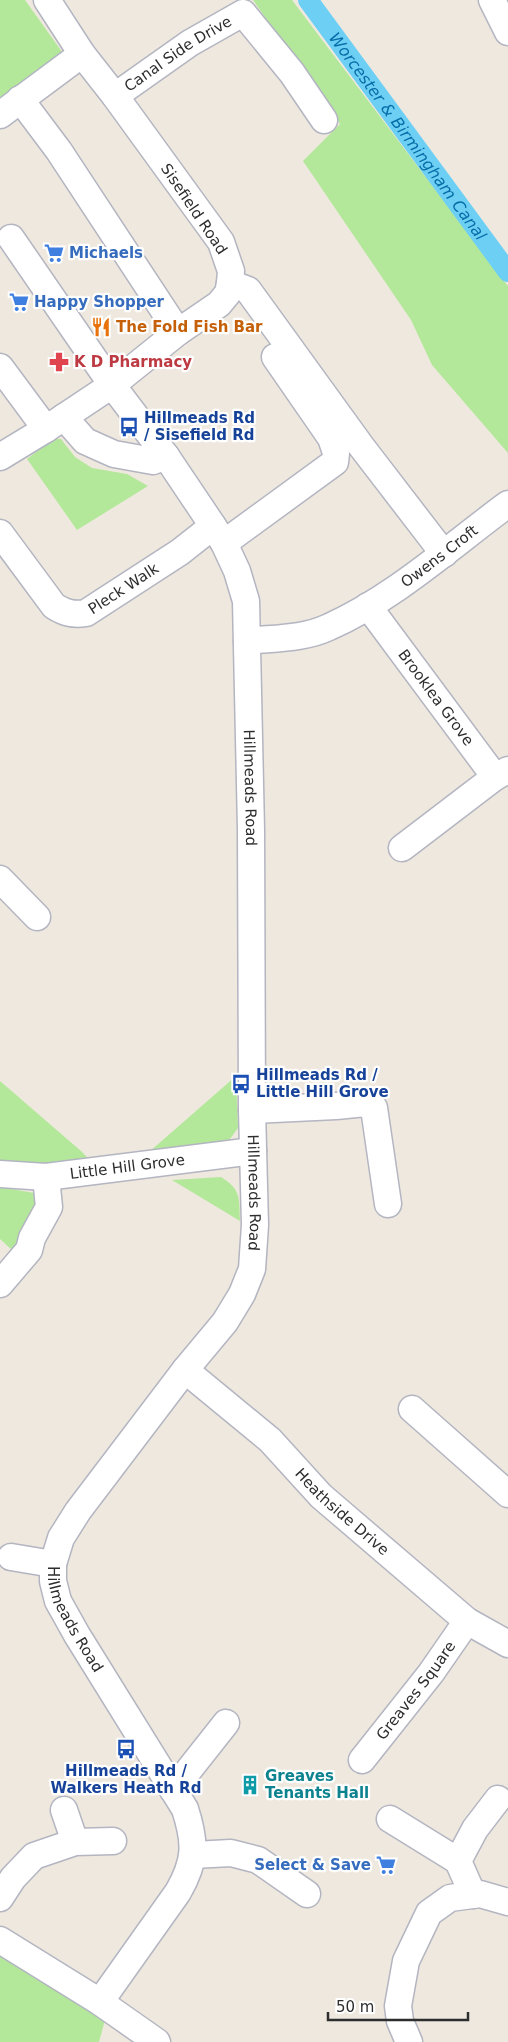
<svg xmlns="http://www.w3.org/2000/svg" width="508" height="2042" font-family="'DejaVu Sans',sans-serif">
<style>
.green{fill:#b3e89a}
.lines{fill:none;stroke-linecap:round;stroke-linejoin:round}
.canal{stroke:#6ecff5;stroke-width:20}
.minor-casing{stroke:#b3b5c1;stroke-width:29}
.minor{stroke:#fff;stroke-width:26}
.labels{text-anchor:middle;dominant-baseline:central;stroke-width:4.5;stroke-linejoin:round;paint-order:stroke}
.street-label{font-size:15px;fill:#2d2d2d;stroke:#fff}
.shop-label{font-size:15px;font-weight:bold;fill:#366cbe;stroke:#fff;text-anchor:start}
.food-label{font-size:15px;font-weight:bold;fill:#c56008;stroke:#fff;text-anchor:start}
.health-label{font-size:15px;font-weight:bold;fill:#be3a42;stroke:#fff;text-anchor:start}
.transit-label{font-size:15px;font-weight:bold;fill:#164399;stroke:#fff;text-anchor:start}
.culture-label{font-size:15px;font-weight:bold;fill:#0d838f;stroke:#fff;text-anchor:start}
.water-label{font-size:16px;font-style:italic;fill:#066ea8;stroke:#fff}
</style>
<rect width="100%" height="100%" fill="#efe8df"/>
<path class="green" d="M 0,0 L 25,0 L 65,56 L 0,105 Z
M 253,0 L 292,0 L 508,286 L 508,453 L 432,365 L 411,320 L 303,161 L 340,124 Z
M 53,439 L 61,439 L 75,457 L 92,468 L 127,474 L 148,486 L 77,530 L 27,459 Z
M 236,1076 L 238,1128 L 230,1139 L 220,1147 L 149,1152 Z
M 0,1081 L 81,1151 L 93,1163 L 41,1166 L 0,1162 Z
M 221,1177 C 242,1190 239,1199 240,1221 L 172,1180 Z
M 0,1187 L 40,1194 L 39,1205 L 12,1250 L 0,1239 Z
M 0,1953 L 105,2020 L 99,2042 L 0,2042 Z"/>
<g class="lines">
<path class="canal" id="s1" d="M 308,0 L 508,272"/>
<defs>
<g id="minor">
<path d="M 492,0 L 508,32"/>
<path id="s2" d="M 115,96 L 190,43 L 243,13 L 292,73 L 324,120"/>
<path d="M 20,99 L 59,151 L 178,332"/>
<path d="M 0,115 L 82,54"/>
<path id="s3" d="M 11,238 L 112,385 L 166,456 L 213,526 L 224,543 L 237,571 L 246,601 L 251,830 L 252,1110 L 255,1225 L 252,1269 L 242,1294 L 225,1322 L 185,1370 L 78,1511 L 61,1538 L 53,1564 L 53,1581 L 58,1601 L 77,1635 L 185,1809 C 196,1843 196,1861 178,1892 L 100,2002"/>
<path d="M 230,283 L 248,290 L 361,446 L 444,554"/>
<path d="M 0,367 L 46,429"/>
<path d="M 64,417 L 85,441 L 114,454 L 153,461 L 166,456"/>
<path d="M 0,457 L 46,429 L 112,385 L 178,332 L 219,304 L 228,293 L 230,283 L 231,271 L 221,242 L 115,96 L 82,54 L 47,0"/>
<path id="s4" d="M 0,533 L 54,606 C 65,613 73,615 86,613 L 180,552 L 213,526"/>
<path d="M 224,543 L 335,462 L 336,453 L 331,438 L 275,357"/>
<path id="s5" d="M 368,606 L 495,777 L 508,770"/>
<path id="s6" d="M 247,641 C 274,638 304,639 329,627 C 394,598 451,546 508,504"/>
<path d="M 402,848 L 495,777"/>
<path d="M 0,879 L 37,917"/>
<path d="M 252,1110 L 336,1106 L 366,1103 L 374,1108 L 388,1204"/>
<path id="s7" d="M 0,1174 L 46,1177 L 253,1151"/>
<path d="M 0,1284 L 29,1250 L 32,1238 L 49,1207 L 46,1177"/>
<path id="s8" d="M 185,1370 L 270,1440 L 321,1496 L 467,1621 L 508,1644"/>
<path d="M 412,1409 L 508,1494"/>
<path d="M 11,1557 L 53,1564"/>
<path id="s9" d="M 362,1760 L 431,1673 L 467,1621"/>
<path d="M 173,1790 L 226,1723"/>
<path d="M 64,1810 L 75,1842"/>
<path d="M 390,1819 L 458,1861"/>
<path d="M 193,1855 L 231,1853 L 258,1860 L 307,1894"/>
<path d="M 473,1895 L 458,1861 L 475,1829 L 498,1799"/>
<path d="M 0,1898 L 13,1878 L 34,1856 L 75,1842 L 113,1841"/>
<path d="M 0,1940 L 100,2002 L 157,2042"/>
<path d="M 409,2042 L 400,2021 L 398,2006 L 406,1961 L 429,1913 L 450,1898 L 480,1894 L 508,1902"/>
</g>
</defs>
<use href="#minor" class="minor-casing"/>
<use href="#minor" class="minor"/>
</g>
<defs>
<symbol id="supermarket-bare" viewBox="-9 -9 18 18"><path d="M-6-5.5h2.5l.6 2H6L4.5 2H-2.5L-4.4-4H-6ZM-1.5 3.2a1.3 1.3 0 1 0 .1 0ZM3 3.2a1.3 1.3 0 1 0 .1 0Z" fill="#3f7fe0" stroke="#fff" stroke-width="2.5" paint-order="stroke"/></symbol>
<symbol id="restaurant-bare" viewBox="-9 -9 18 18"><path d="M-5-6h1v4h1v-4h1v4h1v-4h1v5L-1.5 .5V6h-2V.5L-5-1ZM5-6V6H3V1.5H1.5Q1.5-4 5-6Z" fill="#e8710a" stroke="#fff" stroke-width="2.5" paint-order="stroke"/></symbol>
<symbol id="pharmacy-bare" viewBox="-9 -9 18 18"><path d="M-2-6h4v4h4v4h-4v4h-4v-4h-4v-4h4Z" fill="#e0444e" stroke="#fff" stroke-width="2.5" paint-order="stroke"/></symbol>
<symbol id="bus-bare" viewBox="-9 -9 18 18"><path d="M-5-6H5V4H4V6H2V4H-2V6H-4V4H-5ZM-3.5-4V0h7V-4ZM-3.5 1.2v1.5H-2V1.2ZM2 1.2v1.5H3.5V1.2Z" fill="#1a4fb4" stroke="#fff" stroke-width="2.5" paint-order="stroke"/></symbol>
<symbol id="building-bare" viewBox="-9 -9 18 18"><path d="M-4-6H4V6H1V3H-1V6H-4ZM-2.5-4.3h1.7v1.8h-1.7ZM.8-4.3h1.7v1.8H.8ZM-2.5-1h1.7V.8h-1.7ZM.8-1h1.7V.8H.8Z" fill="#0f9aa8" stroke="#fff" stroke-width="2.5" paint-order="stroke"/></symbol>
</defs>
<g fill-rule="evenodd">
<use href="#supermarket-bare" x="40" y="239" width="28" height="28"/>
<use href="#supermarket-bare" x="5" y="288" width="28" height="28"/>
<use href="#restaurant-bare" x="87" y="313" width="28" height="28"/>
<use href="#pharmacy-bare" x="45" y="348" width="28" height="28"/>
<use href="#bus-bare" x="115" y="413" width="28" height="28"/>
<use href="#bus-bare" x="227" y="1070" width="28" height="28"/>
<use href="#bus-bare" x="112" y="1735" width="28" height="28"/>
<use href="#building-bare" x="236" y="1771" width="28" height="28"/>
<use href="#supermarket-bare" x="372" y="1851" width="28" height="28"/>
</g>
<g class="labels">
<g class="street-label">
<text stroke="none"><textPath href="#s2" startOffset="76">Canal Side Drive</textPath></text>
<text transform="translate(194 209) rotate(56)">Sisefield Road</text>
<text stroke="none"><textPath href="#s6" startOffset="215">Owens Croft</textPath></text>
<text stroke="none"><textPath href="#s4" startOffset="169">Pleck Walk</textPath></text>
<text stroke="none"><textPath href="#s5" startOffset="114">Brooklea Grove</textPath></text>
<text stroke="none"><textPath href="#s3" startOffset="621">Hillmeads Road</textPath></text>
<text stroke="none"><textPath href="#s7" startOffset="128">Little Hill Grove</textPath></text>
<text stroke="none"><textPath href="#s3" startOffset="1026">Hillmeads Road</textPath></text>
<text stroke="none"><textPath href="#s8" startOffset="212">Heathside Drive</textPath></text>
<text stroke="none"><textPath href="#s3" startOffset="1521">Hillmeads Road</textPath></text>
<text stroke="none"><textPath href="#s9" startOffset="88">Greaves Square</textPath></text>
</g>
<g class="shop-label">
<text x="69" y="253">Michaels</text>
<text x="34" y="302">Happy Shopper</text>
<text x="371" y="1865" text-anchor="end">Select &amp; Save</text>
</g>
<g class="food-label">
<text x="116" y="327">The Fold Fish Bar</text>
</g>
<g class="health-label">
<text x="74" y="362">K D Pharmacy</text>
</g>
<g class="transit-label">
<text x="144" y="418">Hillmeads Rd<tspan x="144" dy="17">/ Sisefield Rd</tspan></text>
<text x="256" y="1075">Hillmeads Rd /<tspan x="256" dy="17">Little Hill Grove</tspan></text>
<text x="126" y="1771" text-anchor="middle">Hillmeads Rd /<tspan x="126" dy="17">Walkers Heath Rd</tspan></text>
</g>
<g class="culture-label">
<text x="265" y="1776">Greaves<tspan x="265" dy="17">Tenants Hall</tspan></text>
</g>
<g class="water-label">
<text stroke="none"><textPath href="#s1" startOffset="169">Worcester &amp; Birmingham Canal</textPath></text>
</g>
</g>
<path d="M328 2012v8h140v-8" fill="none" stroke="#2d2d2d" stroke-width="2.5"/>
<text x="336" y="2012" font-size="15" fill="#2d2d2d" stroke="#ffffff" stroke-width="4" paint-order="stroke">50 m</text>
</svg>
